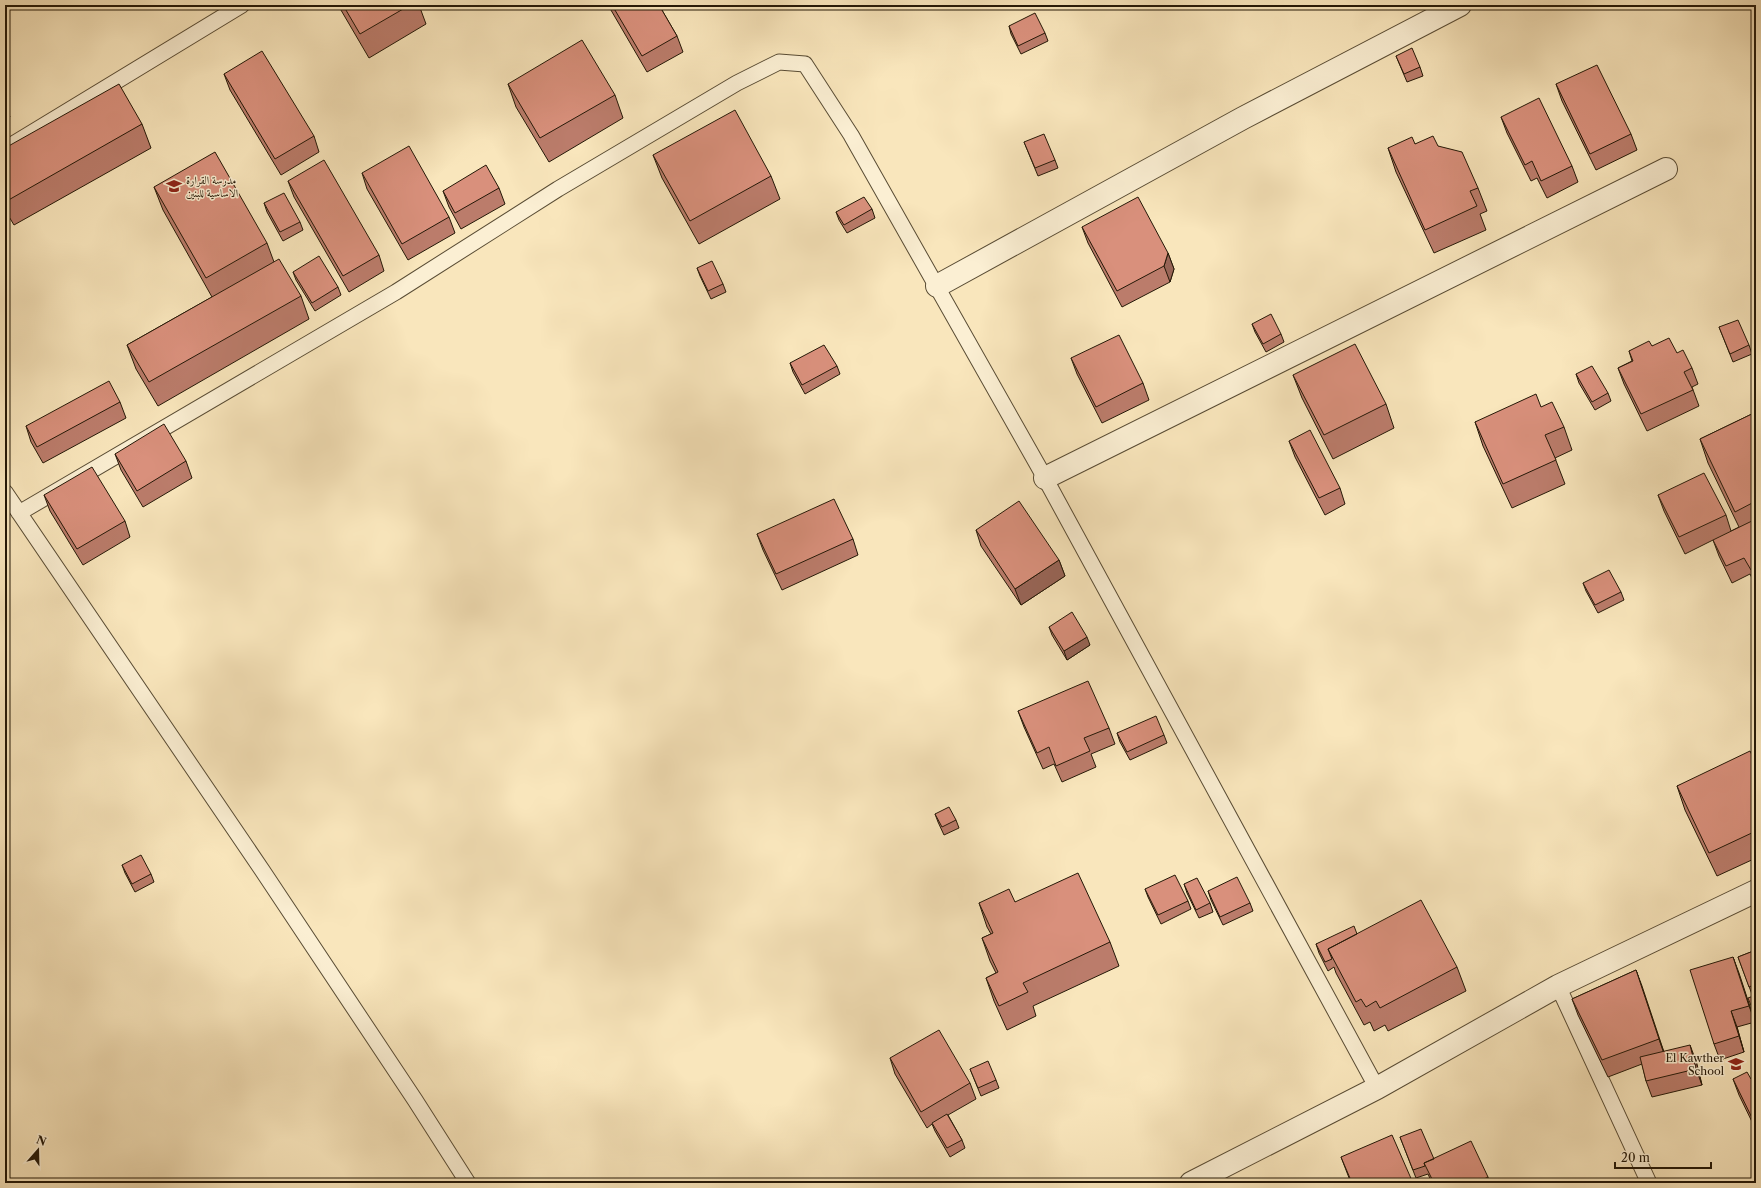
<svg xmlns="http://www.w3.org/2000/svg" width="1761" height="1188" font-family="'Libre Caslon Text',Amiri,serif">
<style>
.lines{fill:none;stroke-linecap:round;stroke-linejoin:round}
.service-casing{stroke:#594c34;stroke-width:17}
.minor-casing{stroke:#594c34;stroke-width:24}
.service{stroke:#fbefd3;stroke-width:15}
.minor{stroke:#fbefd3;stroke-width:22}
.wall{fill:#bb7c6b;stroke:#241807}
.shaded-wall{fill:#986557;stroke:#241807}
.building{fill:#d9907c;stroke:#241807}
.labels{text-anchor:middle;dominant-baseline:central;stroke-width:3;stroke-linejoin:round;paint-order:stroke}
.poi-label{font-size:11px;fill:#241807;stroke:#fbefd3;text-anchor:start}
</style>
<rect width="100%" height="100%" fill="#f9e6bc"/>
<filter id="stains"><feTurbulence type="fractalNoise" baseFrequency=".005" numOctaves="4"/><feColorMatrix values="0 0 0 0 .2 0 0 0 0 .09 0 0 0 0 .02 0 0 0 .5 -.17"/></filter>
<radialGradient id="worn" r=".72"><stop offset=".6" stop-color="#630" stop-opacity="0"/><stop offset="1" stop-color="#630" stop-opacity=".3"/></radialGradient>
<g class="lines">
<defs>
<path id="service" d="M 5,149 L 242,5
M 5,492 L 262,870 L 415,1100 L 468,1183
M 19,513 L 396,292 L 558,189 L 737,83 L 779,62 L 805,64 L 851,135 L 1045,478 L 1377,1088
M 1558,986 L 1649,1183"/>
<path id="minor" d="M 937,286 L 1243,118 L 1460,5
M 1045,478 L 1666,169
M 1191,1183 L 1377,1088 L 1558,986 L 1756,891"/>
</defs>
<use href="#service" class="service-casing"/>
<use href="#minor" class="minor-casing"/>
<use href="#service" class="service"/>
<use href="#minor" class="minor"/>
</g>
<path class="wall" d="M 338,5 L 419,5 L 426,24 L 369,58 Z
M 608,5 L 659,5 L 677,36 L 683,52 L 647,72 Z
M 1009,26 L 1045,33 L 1048,41 L 1021,54 L 1011,34 Z
M 1396,56 L 1420,67 L 1423,76 L 1407,82 Z
M 224,74 L 314,136 L 319,152 L 281,175 L 230,90 Z
M 508,84 L 615,95 L 623,118 L 549,162 L 516,107 Z
M 1556,84 L 1631,134 L 1637,150 L 1596,170 L 1562,101 Z
M 1501,117 L 1572,166 L 1578,182 L 1547,198 L 1537,178 L 1531,181 L 1507,133 Z
M 142,124 L 151,148 L 14,225 L 5,210 L 5,148 Z
M 1024,142 L 1055,160 L 1058,168 L 1038,176 Z
M 1415,144 L 1438,146 L 1478,188 L 1487,211 L 1480,214 L 1486,230 L 1434,253 L 1396,172 L 1388,148 Z
M 653,155 L 771,176 L 780,199 L 699,244 L 662,178 Z
M 362,173 L 449,217 L 455,233 L 408,260 L 367,189 Z
M 288,181 L 379,255 L 384,271 L 349,292 L 294,197 Z
M 154,187 L 267,243 L 274,262 L 301,296 L 309,319 L 158,406 L 136,369 L 127,345 L 212,297 L 163,210 Z
M 499,188 L 505,204 L 461,229 L 449,207 L 443,191 Z
M 264,203 L 300,222 L 303,230 L 283,241 L 267,212 Z
M 872,209 L 875,218 L 847,233 L 839,220 L 836,212 Z
M 1082,227 L 1168,253 L 1174,269 L 1170,282 L 1122,307 L 1088,243 Z
M 697,268 L 723,284 L 726,292 L 711,299 L 700,276 Z
M 293,272 L 338,287 L 341,295 L 315,311 L 296,280 Z
M 1252,324 L 1281,334 L 1284,342 L 1266,352 L 1255,332 Z
M 1719,327 L 1749,345 L 1752,354 L 1733,362 Z
M 1652,346 L 1677,353 L 1692,368 L 1698,384 L 1692,387 L 1699,406 L 1647,431 L 1624,384 L 1618,368 L 1632,361 L 1629,351 Z
M 1071,358 L 1143,383 L 1149,400 L 1102,423 L 1077,374 Z
M 790,363 L 837,366 L 840,374 L 805,394 L 793,372 Z
M 1756,371 L 1756,384 L 1752,374 Z
M 1576,374 L 1608,393 L 1611,401 L 1595,410 L 1579,383 Z
M 1293,375 L 1386,404 L 1394,428 L 1333,459 L 1302,398 Z
M 120,402 L 126,418 L 43,463 L 31,442 L 26,426 Z
M 1541,407 L 1564,427 L 1572,450 L 1555,458 L 1565,484 L 1512,508 L 1483,446 L 1475,422 Z
M 1756,412 L 1756,586 L 1750,574 L 1732,583 L 1719,556 L 1713,540 L 1685,554 L 1664,511 L 1658,495 L 1726,515 L 1731,531 L 1739,527 L 1708,463 L 1700,439 Z
M 1289,441 L 1340,488 L 1345,504 L 1325,515 L 1295,457 Z
M 115,454 L 186,461 L 192,478 L 143,507 L 121,470 Z
M 44,495 L 125,521 L 130,537 L 83,565 L 50,511 Z
M 976,530 L 1059,560 L 1065,576 L 1021,605 L 981,546 Z
M 757,534 L 853,539 L 858,555 L 782,590 L 763,550 Z
M 1583,583 L 1621,592 L 1624,600 L 1598,613 L 1586,591 Z
M 1049,627 L 1090,645 L 1067,660 L 1052,635 Z
M 1018,711 L 1109,728 L 1115,744 L 1091,754 L 1096,767 L 1062,782 L 1054,764 L 1043,769 L 1024,727 Z
M 1117,733 L 1164,735 L 1167,743 L 1130,760 L 1120,742 Z
M 1756,763 L 1756,858 L 1717,876 L 1685,810 L 1677,786 Z
M 935,814 L 956,820 L 959,828 L 944,835 L 938,822 Z
M 122,865 L 151,874 L 154,882 L 135,892 L 125,873 Z
M 1184,884 L 1210,903 L 1213,912 L 1199,918 L 1187,893 Z
M 1145,889 L 1188,901 L 1191,909 L 1161,924 L 1148,897 Z
M 1208,891 L 1250,903 L 1253,911 L 1223,925 L 1211,900 Z
M 1015,902 L 1110,942 L 1119,966 L 1033,1006 L 1036,1016 L 1007,1030 L 994,1001 L 986,978 L 996,973 L 990,961 L 982,938 L 991,934 L 987,927 L 979,903 Z
M 1357,934 L 1457,967 L 1466,991 L 1388,1031 L 1385,1025 L 1374,1031 L 1370,1022 L 1364,1025 L 1336,973 L 1334,967 L 1328,971 L 1319,953 L 1316,944 Z
M 1756,950 L 1756,1019 L 1753,997 L 1738,957 Z
M 1733,957 L 1755,1022 L 1737,1027 L 1744,1052 L 1720,1060 L 1714,1044 Z
M 1636,970 L 1663,1051 L 1696,1061 L 1702,1085 L 1652,1097 L 1646,1081 L 1642,1064 L 1608,1077 L 1578,1015 L 1572,999 Z
M 890,1058 L 970,1083 L 976,1099 L 948,1115 L 962,1140 L 965,1148 L 950,1157 L 935,1131 L 932,1124 L 927,1128 L 895,1074 Z
M 970,1069 L 996,1080 L 999,1088 L 981,1096 Z
M 1756,1076 L 1756,1130 L 1739,1095 L 1733,1079 L 1751,1079 Z
M 1400,1137 L 1434,1159 L 1488,1177 L 1490,1183 L 1432,1183 L 1428,1174 L 1416,1178 Z
M 1341,1157 L 1413,1183 L 1351,1183 Z"/>
<path class="shaded-wall" d="M 5,103 L 10,117 L 5,120 Z
M 1168,253 L 1174,269 L 1170,282 L 1164,266 Z
M 1059,560 L 1065,576 L 1021,605 L 1015,589 Z
M 1087,637 L 1090,645 L 1067,660 L 1064,651 Z
M 1733,957 L 1739,973 L 1755,1022 L 1749,1006 Z
M 1636,970 L 1642,986 L 1665,1055 L 1659,1039 Z
M 1731,1011 L 1737,1027 L 1744,1052 L 1739,1036 Z
M 1690,1045 L 1696,1061 L 1702,1085 L 1696,1069 Z"/>
<path class="building" d="M 343,5 L 410,5 L 360,34 Z
M 612,5 L 659,5 L 677,36 L 642,56 Z
M 1035,13 L 1045,33 L 1018,46 L 1009,26 Z
M 582,40 L 615,95 L 540,138 L 508,84 Z
M 1412,48 L 1420,67 L 1404,74 L 1396,56 Z
M 262,51 L 314,136 L 275,159 L 224,74 Z
M 1597,65 L 1631,134 L 1590,154 L 1556,84 Z
M 119,84 L 142,124 L 5,202 L 5,148 Z
M 1539,98 L 1572,166 L 1541,181 L 1532,161 L 1525,165 L 1501,117 Z
M 735,110 L 771,176 L 690,221 L 653,155 Z
M 1044,134 L 1055,160 L 1035,168 L 1024,142 Z
M 1433,136 L 1438,146 L 1462,152 L 1478,188 L 1470,191 L 1477,206 L 1425,230 L 1388,148 L 1412,137 L 1415,144 Z
M 409,146 L 449,217 L 402,244 L 362,173 Z
M 215,152 L 267,243 L 206,278 L 154,187 Z
M 324,160 L 379,255 L 343,276 L 288,181 Z
M 486,165 L 499,188 L 455,213 L 443,191 Z
M 284,193 L 300,222 L 280,232 L 264,203 Z
M 864,197 L 872,209 L 844,225 L 836,212 Z
M 1138,197 L 1168,253 L 1164,266 L 1117,291 L 1082,227 Z
M 319,256 L 338,287 L 312,303 L 293,272 Z
M 279,259 L 301,296 L 149,382 L 127,345 Z
M 712,261 L 723,284 L 708,291 L 697,268 Z
M 1271,314 L 1281,334 L 1263,344 L 1252,324 Z
M 1738,320 L 1749,345 L 1730,354 L 1719,327 Z
M 1119,335 L 1143,383 L 1096,407 L 1071,358 Z
M 1669,338 L 1677,353 L 1683,350 L 1692,368 L 1684,372 L 1693,390 L 1641,414 L 1618,368 L 1633,361 L 1629,351 L 1649,341 L 1652,346 Z
M 1355,344 L 1386,404 L 1324,435 L 1293,375 Z
M 824,345 L 837,366 L 802,385 L 790,363 Z
M 1592,366 L 1608,393 L 1592,402 L 1576,374 Z
M 1756,371 L 1756,380 L 1752,374 Z
M 109,381 L 120,402 L 37,447 L 26,426 Z
M 1536,394 L 1541,407 L 1552,402 L 1564,427 L 1545,435 L 1556,460 L 1503,484 L 1475,422 Z
M 1756,412 L 1756,501 L 1735,512 L 1700,439 Z
M 164,424 L 186,461 L 137,491 L 115,454 Z
M 1310,430 L 1340,488 L 1319,498 L 1289,441 Z
M 92,467 L 125,521 L 77,549 L 44,495 Z
M 1704,473 L 1726,515 L 1679,537 L 1658,495 Z
M 834,499 L 853,539 L 776,574 L 757,534 Z
M 1019,501 L 1059,560 L 1015,589 L 976,530 Z
M 1756,519 L 1756,568 L 1751,570 L 1744,558 L 1726,566 L 1713,540 Z
M 1609,570 L 1621,592 L 1595,605 L 1583,583 Z
M 1072,612 L 1087,637 L 1064,651 L 1049,627 Z
M 1088,681 L 1109,728 L 1084,738 L 1090,751 L 1056,766 L 1049,747 L 1037,753 L 1018,711 Z
M 1156,716 L 1164,735 L 1127,752 L 1117,733 Z
M 1750,751 L 1756,763 L 1756,831 L 1709,853 L 1677,786 Z
M 949,807 L 956,820 L 942,827 L 935,814 Z
M 141,855 L 151,874 L 132,884 L 122,865 Z
M 1078,873 L 1110,942 L 1023,983 L 1028,992 L 999,1006 L 986,978 L 998,972 L 982,938 L 993,933 L 979,903 L 1009,889 L 1015,902 Z
M 1175,875 L 1188,901 L 1158,915 L 1145,889 Z
M 1237,877 L 1250,903 L 1220,917 L 1208,891 Z
M 1197,878 L 1210,903 L 1196,910 L 1184,884 Z
M 1421,900 L 1457,967 L 1380,1008 L 1376,1001 L 1366,1007 L 1361,999 L 1356,1002 L 1328,949 Z
M 1354,926 L 1357,934 L 1328,949 L 1332,959 L 1325,962 L 1316,944 Z
M 1756,950 L 1756,984 L 1749,987 L 1738,957 Z
M 1733,957 L 1749,1006 L 1731,1011 L 1739,1036 L 1714,1044 L 1690,970 Z
M 1636,970 L 1659,1039 L 1602,1060 L 1572,999 Z
M 1756,995 L 1756,1018 L 1748,998 Z
M 939,1030 L 970,1083 L 921,1112 L 890,1058 Z
M 1690,1045 L 1696,1069 L 1646,1081 L 1640,1057 Z
M 988,1061 L 996,1080 L 978,1088 L 970,1069 Z
M 1747,1072 L 1751,1079 L 1756,1076 L 1756,1126 L 1733,1079 Z
M 947,1114 L 962,1140 L 947,1148 L 932,1123 Z
M 1421,1129 L 1434,1159 L 1424,1163 L 1425,1166 L 1413,1170 L 1400,1137 Z
M 1392,1135 L 1413,1183 L 1352,1183 L 1341,1157 Z
M 1471,1141 L 1488,1177 L 1476,1183 L 1434,1183 L 1424,1163 Z"/>
<defs>
<symbol id="school-bare" viewBox="-9 -9 18 18"><path d="M0-5L7-2L0 1L-7-2ZM-4 1L0 2.5L4 1V4Q0 6-4 4Z" fill="#8f2418" stroke="#fbefd3" stroke-width="2.5" paint-order="stroke"/></symbol>
</defs>
<g fill-rule="evenodd">
<use href="#school-bare" x="163" y="175" width="22" height="22"/>
<use href="#school-bare" x="1725" y="1053" width="22" height="22"/>
</g>
<g class="labels">
<g class="poi-label">
<text x="186" y="180">مدرسة القرارة<tspan x="186" dy="13">الاساسية للبنين</tspan></text>
<text x="1724" y="1058" text-anchor="end">El Kawther<tspan x="1724" dy="13">School</tspan></text>
</g>
</g>
<rect width="1761" height="1188" fill="none" stroke="#f9e6bc" stroke-width="20"/>
<rect x="6" y="6" width="1749" height="1176" fill="none" stroke="#241807" stroke-width="2"/>
<rect x="10" y="10" width="1741" height="1168" fill="none" stroke="#241807"/>
<g transform="translate(38 1150) rotate(20)" stroke="#fbefd3" stroke-width="3" paint-order="stroke">
<path d="M0-3L7 15L0 10L-7 15Z" fill="#241807"/>
<text y="-6" font-size="11" font-weight="bold" text-anchor="middle" fill="#241807">N</text>
</g>
<path d="M1615 1162v6h96v-6" fill="none" stroke="#241807" stroke-width="2"/>
<text x="1621" y="1162" font-size="12" fill="#241807" stroke="#fbefd3" stroke-width="3" paint-order="stroke">20 m</text>
<rect width="100%" height="100%" filter="url(#stains)"/>
<rect width="100%" height="100%" fill="url(#worn)"/>
</svg>
